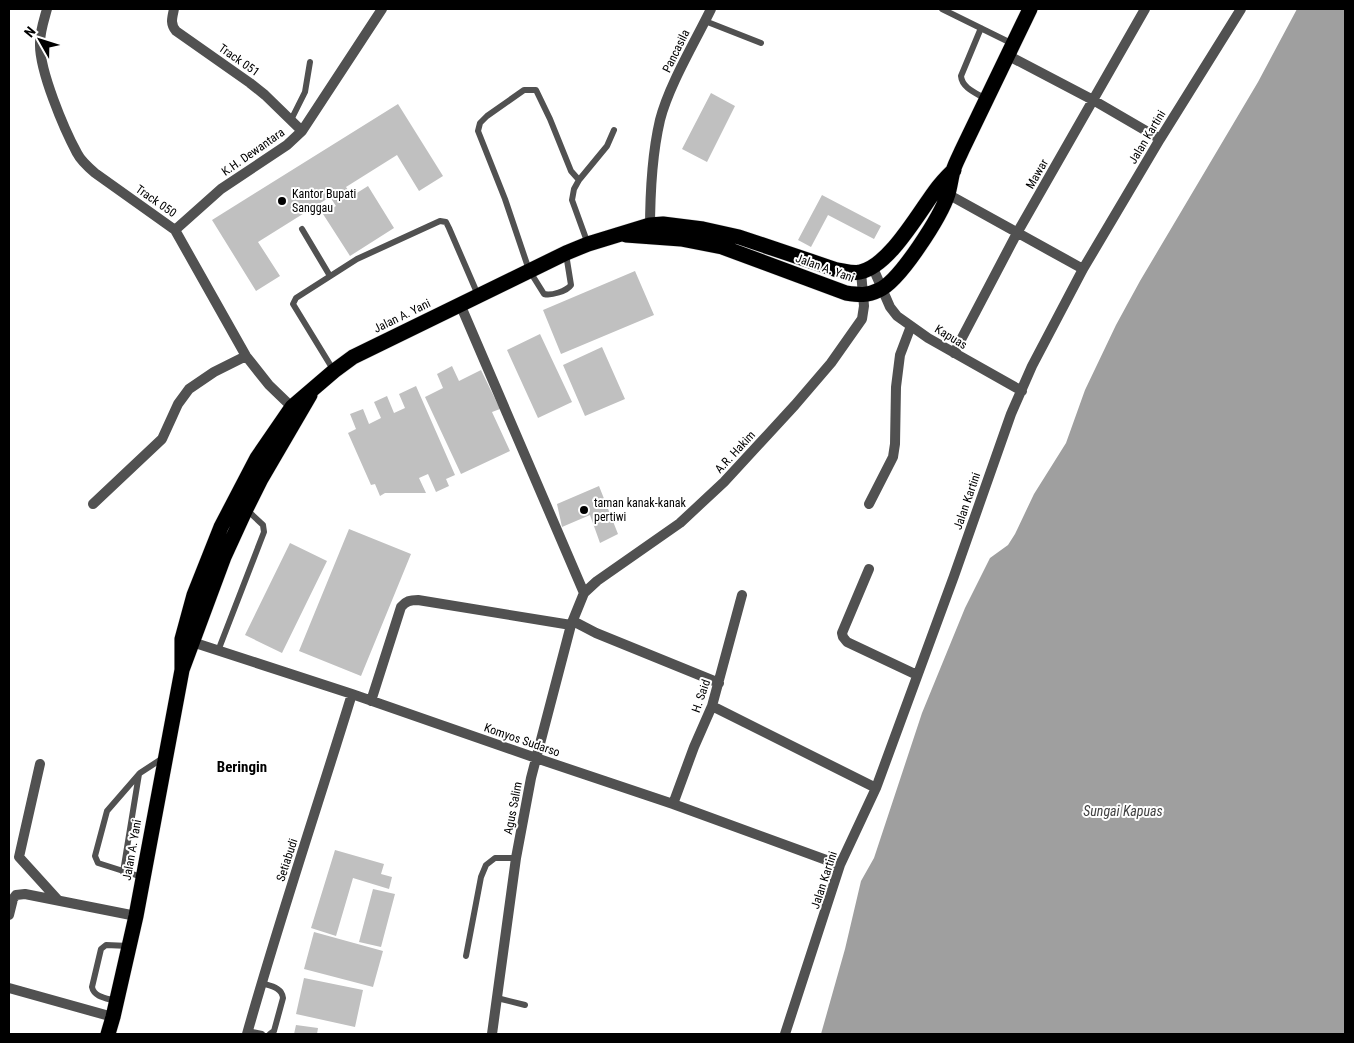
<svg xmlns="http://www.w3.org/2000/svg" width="1354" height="1043" font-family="'Roboto Condensed',sans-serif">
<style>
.water{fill:#9f9f9f}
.building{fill:#c0c0c0}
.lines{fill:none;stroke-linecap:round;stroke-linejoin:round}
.highway-casing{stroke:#dbdbdb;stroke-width:16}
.lane{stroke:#515151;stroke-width:6}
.street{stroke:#515151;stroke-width:10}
.highway{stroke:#000;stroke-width:15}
.poi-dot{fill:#000;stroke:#fff;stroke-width:2}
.labels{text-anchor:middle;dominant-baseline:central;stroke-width:4;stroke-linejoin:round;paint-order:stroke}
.street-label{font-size:12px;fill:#000;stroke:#fff}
.poi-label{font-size:12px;fill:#000;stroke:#fff;text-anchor:start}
.water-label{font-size:14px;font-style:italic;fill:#404040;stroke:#fff}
.quarter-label{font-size:15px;font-weight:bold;fill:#000;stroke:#fff}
</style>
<rect width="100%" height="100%" fill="#fff"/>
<path class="water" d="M 1297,9 L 1345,9 L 1345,1034 L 821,1034 L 845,949 L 861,881 L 874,858 L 922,713 L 965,608 L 990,558 L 1008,545 L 1015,534 L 1034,494 L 1066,443 L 1085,390 L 1116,325 L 1140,281 L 1258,82 Z"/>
<path class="building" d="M 711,93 L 735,106 L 707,162 L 682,149 Z
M 398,104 L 443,176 L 419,191 L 397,155 L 346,187 L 352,196 L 368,186 L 394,228 L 350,256 L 323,214 L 336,206 L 330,197 L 258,242 L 280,276 L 256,291 L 212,220 Z
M 822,195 L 881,226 L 874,239 L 828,215 L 811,247 L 798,240 Z
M 635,271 L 654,315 L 561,354 L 543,310 Z
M 540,334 L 572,402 L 538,418 L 507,350 Z
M 602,347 L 625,399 L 585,416 L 563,365 Z
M 452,366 L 459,381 L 481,370 L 500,409 L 492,412 L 510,451 L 461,474 L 425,397 L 443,388 L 437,374 Z
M 416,386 L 455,475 L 446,479 L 449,486 L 436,492 L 428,474 L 419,478 L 426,493 L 385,493 L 380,496 L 375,484 L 371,485 L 348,433 L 356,429 L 350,414 L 363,409 L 369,424 L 381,418 L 374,402 L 387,396 L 394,413 L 405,408 L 399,394 Z
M 599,486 L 618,534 L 600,543 L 590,515 L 562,527 L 557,504 Z
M 349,529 L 411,554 L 361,676 L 299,651 Z
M 290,543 L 327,561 L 282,653 L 245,635 Z
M 335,850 L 384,864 L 381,874 L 392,877 L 389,889 L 353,878 L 336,936 L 311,928 Z
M 373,889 L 395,894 L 381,947 L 359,942 Z
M 314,932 L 383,951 L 373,987 L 304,969 Z
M 304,978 L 363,990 L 355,1027 L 296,1014 Z
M 296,1025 L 318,1028 L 317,1034 L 294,1034 Z"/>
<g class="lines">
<defs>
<path id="highway" d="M 626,235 L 681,239 L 722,247 L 846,293 C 859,295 867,296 879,290 C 900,281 941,216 948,194 C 950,187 951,179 953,171 C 955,164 959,157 962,150 L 1030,9
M 182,670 L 182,639 L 194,595 L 221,527 L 257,458 L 292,407 L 334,371 L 353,357 L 566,253 L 588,244 L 650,225 L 663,224 L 703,229 L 739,237 L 837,270 C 845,271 853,274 860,272 C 890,266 920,210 938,187 C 943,181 948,175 954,170
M 108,1034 L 113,1017 L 136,916 L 182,670 L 224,557 L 246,509 L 261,479 L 310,395"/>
</defs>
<use href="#highway" class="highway-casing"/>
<path class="lane" d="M 942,9 L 1013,44
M 705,21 L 761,43
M 981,28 L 961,76 C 962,88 976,93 986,99
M 291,120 L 305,92 L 310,62
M 579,180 L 607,146 L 614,130
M 302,229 L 330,276
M 566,254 L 571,285 C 567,291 551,296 544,294 L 529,270 L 505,199 L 478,131 L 480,123 L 487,116 L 524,90 L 536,90 L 550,119 L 571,171 L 579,180 L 574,189 L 572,200 L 588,244
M 334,371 L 293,304 L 296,298 L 357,259 L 440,221 L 446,222 L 449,228 L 478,295
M 218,651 L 264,532 L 263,525 L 246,509
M 123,872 L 139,774
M 142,877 L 98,863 L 95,856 L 107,811 L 140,773 L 163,758
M 466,956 L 481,877 L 486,865 L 495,858 L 516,858
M 261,983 C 270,986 282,987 283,998 L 274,1031 L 270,1034
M 497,998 L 525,1005
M 116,1001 C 106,998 94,997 92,987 L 101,949 L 106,945 L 129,946
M 248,1031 L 262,1034"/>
<path class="street" d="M 47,9 C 44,20 40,31 40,43 C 39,70 64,129 77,153 C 81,161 88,167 95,173 L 175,230 L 246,356 L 269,385 L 296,411
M 174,9 C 172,18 170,24 176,31 L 250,83 L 265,95 L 302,131
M 1007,55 L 1093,100 L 1160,139
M 944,192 L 1083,269
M 175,230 L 221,189 L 287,145 L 302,131 L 382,9
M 650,231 C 650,196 652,154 660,120 C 669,85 695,42 711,9
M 873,268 L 890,307 L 897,316 L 928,338 L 1022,391
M 460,304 L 584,593
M 954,353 L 1017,233 L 1145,9
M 93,504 L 162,439 L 178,404 L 189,389 L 214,372 L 246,356
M 869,504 L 893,457 L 895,444 L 896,387 L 900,355 L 911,326
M 869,569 L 842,633 L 843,637 L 847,642 L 917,675
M 573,621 L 596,633 L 719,683
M 186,640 L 352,694 L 536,758 L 673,804 L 840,865
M 371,701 L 401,607 C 406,601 410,600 418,600 L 571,625
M 712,706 L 876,788
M 40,764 L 19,857 L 58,900
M 673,804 L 694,747 L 712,706 L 742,595
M 9,915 L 13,899 L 16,895 L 25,894 L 136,916
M 9,988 L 113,1017
M 247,1034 C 279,920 317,808 352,694
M 492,1034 L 516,858 L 531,778 L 571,625 L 584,593 L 597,581 L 680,523 L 724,482 L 795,405 L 831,363 L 862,319 L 864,306 L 861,272
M 785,1034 L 840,865 L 876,788 L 954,576 L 1011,414 L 1032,366 L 1083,269 L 1160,139 L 1241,9"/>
<use href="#highway" class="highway"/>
</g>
<g class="poi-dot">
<circle cx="282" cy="201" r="5"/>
<circle cx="584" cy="510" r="5"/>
</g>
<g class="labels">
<g class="street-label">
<text transform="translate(676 51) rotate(-64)">Pancasila</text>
<text transform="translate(239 60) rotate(35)">Track 051</text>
<text transform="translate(1147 137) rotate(-59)">Jalan Kartini</text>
<text transform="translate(253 152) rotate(-35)">K.H. Dewantara</text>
<text transform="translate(1037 174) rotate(-60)">Mawar</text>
<text transform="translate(156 201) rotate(35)">Track 050</text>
<text transform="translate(825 268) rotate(20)">Jalan A. Yani</text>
<text transform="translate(402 316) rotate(-26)">Jalan A. Yani</text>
<text transform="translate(951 337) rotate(31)">Kapuas</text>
<text transform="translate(735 452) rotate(-47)">A.R. Hakim</text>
<text transform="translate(967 501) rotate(-71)">Jalan Kartini</text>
<text transform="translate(701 696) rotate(-71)">H. Said</text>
<text transform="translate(522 740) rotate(19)">Komyos Sudarso</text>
<text transform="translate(513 808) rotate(-79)">Agus Salim</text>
<text transform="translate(132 850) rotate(-80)">Jalan A. Yani</text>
<text transform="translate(287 860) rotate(-72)">Setiabudi</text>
<text transform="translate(824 880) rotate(-72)">Jalan Kartini</text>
</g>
<g class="poi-label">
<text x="292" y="194">Kantor Bupati<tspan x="292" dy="14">Sanggau</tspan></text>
<text x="594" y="503">taman kanak-kanak<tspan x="594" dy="14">pertiwi</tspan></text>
</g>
<g class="water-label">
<text x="1123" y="811">Sungai Kapuas</text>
</g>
<g class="quarter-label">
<text x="242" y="767">Beringin</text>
</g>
</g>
<rect width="1354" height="1043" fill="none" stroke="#000000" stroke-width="20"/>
<g transform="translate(40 40) rotate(309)" stroke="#ffffff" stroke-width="4" paint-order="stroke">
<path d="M0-4L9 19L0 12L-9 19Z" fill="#000000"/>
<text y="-8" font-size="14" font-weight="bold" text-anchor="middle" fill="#000000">N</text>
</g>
</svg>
